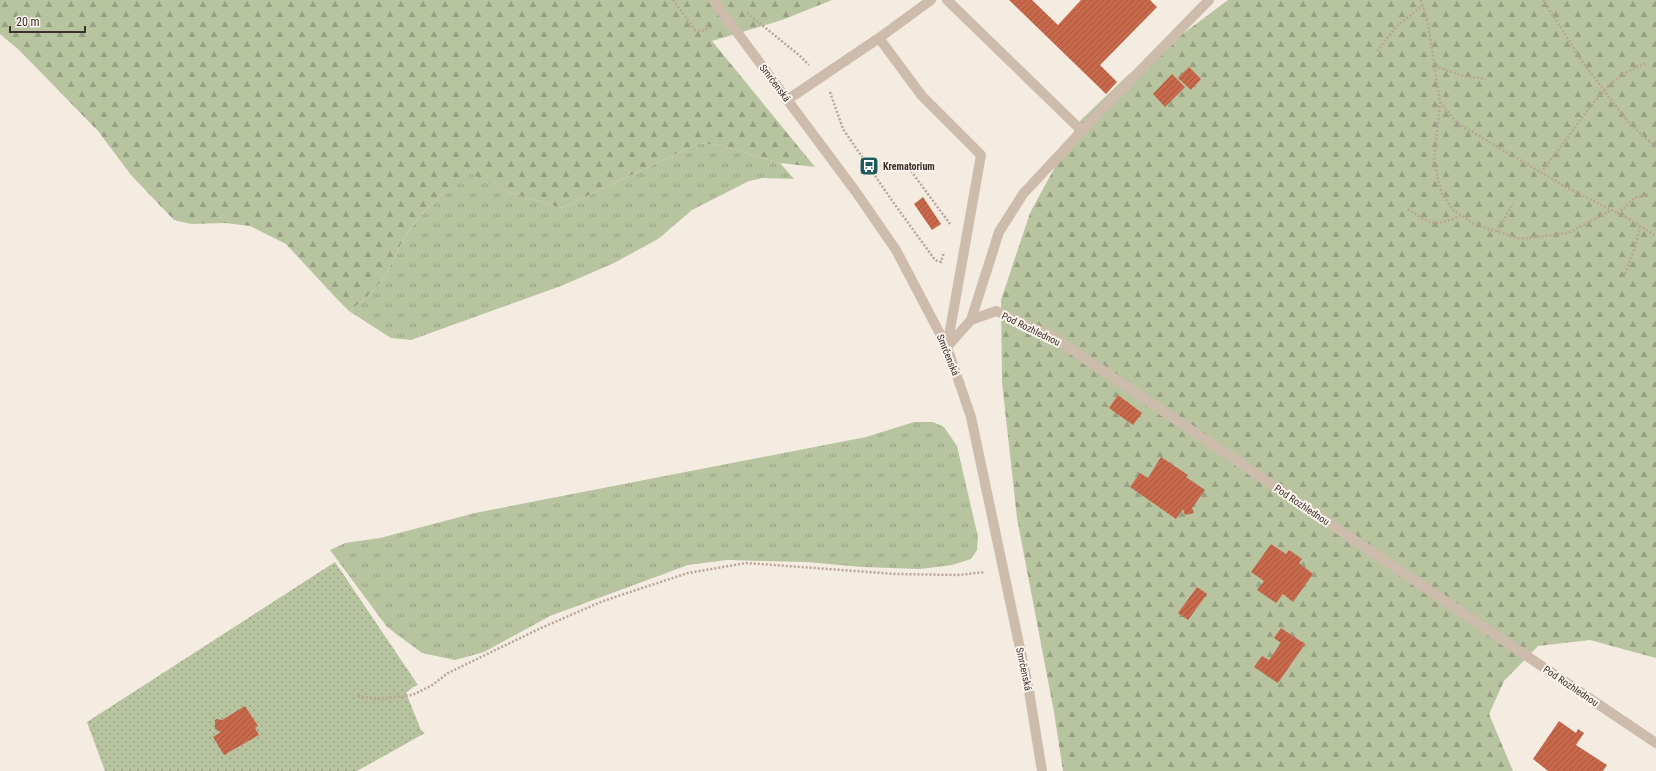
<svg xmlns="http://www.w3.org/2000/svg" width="1656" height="771" font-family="'Roboto Condensed',sans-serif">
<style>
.grass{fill:url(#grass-tufts)}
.forest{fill:url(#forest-firs)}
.garden{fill:url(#garden-dots)}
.building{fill:url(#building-hatch)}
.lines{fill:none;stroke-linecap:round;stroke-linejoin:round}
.path{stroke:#b9a596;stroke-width:2.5;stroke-dasharray:2 2;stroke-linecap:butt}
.minor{stroke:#cdbbac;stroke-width:10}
.labels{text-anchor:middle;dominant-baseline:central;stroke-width:4;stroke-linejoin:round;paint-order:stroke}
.street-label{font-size:10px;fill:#3b302b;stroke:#fbf5ee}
.poi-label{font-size:10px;font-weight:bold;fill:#3b302b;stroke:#fbf5ee;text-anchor:start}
</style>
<defs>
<pattern id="grass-tufts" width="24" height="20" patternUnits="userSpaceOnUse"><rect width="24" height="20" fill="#b8c4a0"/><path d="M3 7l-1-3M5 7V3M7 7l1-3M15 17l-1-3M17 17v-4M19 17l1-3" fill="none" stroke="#97a083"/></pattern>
<pattern id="forest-firs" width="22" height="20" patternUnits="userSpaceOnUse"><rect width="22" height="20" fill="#b8c4a0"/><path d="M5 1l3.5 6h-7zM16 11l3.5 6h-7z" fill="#97a083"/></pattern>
<pattern id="garden-dots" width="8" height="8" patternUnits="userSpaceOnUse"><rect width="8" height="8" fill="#b8c4a0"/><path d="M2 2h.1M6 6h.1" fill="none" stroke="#97a083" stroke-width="1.8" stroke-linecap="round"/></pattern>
<pattern id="building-hatch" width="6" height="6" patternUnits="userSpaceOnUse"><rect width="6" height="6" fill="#c8694b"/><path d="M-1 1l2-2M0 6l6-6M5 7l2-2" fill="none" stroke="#a4573f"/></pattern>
</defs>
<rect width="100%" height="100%" fill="#f4ebe1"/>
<path class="grass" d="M 699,143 L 723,146 L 780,163 L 794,179 L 763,178 L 749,181 L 692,210 L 658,239 L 614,263 L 561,286 L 411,340 L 391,338 L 349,311 C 365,300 380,285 389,269 C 397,255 400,242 411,228 C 427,206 447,189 468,171 L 509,192 L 562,208 Z
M 914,422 L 933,422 L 944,427 L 957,446 L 978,537 L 977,550 L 971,559 L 952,565 L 920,569 L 862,567 L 806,562 L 727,560 L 688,565 L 550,616 L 484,652 L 455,660 L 422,653 L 387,627 L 330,550 L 345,543 L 380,538 L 475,513 L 866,437 Z"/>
<path class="forest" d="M 0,0 L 832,0 L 782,20 L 712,41 L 815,167 L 780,163 L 723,146 L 699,143 L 562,208 L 509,192 L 468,172 C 447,189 427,206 411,228 C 400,242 397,255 389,269 C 380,285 365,300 349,311 L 337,299 L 286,244 L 250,226 L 225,223 L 191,224 L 174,220 L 131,175 L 98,131 L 19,50 L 0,34 Z
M 1228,0 L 1656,0 L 1656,658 L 1590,640 L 1538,646 L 1504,681 L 1489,714 L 1513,771 L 1063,771 L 1054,712 L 1017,518 L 1002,382 L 1001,300 L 1030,213 L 1080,121 L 1128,75 Z"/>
<path class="garden" d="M 335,562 L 418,685 L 413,687 L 406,693 L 421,730 L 425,733 L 357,771 L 105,771 L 87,722 Z"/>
<path class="building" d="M 1009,0 L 1032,0 L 1058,25 L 1081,0 L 1150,0 L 1157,7 L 1100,65 L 1117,82 L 1106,94 Z
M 1189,67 L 1201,79 L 1191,90 L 1178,78 Z
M 1172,74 L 1185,87 L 1165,107 L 1153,94 Z
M 923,197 L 941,224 L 932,230 L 914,204 Z
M 1118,395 L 1142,413 L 1133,425 L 1109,408 Z
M 1161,457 L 1188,475 L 1186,477 L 1205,490 L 1192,508 L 1194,513 L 1185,515 L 1183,509 L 1176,519 L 1130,487 L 1140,473 L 1148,478 Z
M 1271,544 L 1286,554 L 1289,550 L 1302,559 L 1299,563 L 1313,574 L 1293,602 L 1283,594 L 1276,603 L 1257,590 L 1264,581 L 1251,572 Z
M 1197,587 L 1207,594 L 1188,620 L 1178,613 Z
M 1281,628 L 1305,644 L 1278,683 L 1254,667 L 1262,656 L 1269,660 L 1281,643 L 1274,638 Z
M 245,706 L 258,726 L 255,728 L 259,735 L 224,755 L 213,737 L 221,732 L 215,729 L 215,720 L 217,719 L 222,720 Z
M 1559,721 L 1576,733 L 1578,729 L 1584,733 L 1576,745 L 1607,765 L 1603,771 L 1548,771 L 1533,759 Z"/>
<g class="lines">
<path class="path" d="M 673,0 L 695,30 L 702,31 L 711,27
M 1421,0 L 1428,24 L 1440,102 L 1457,123 L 1566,187 L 1629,219 L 1656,236
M 1543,0 L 1584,64 L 1629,123 L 1656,147
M 747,13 L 799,55 L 809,65
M 1377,51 L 1396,27 L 1423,5
M 1435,66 L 1463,76 L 1486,79
M 830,92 L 843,129 L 893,202 L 935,260 L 941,262 L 944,252
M 1440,102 L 1434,162 L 1441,192 L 1452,209 L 1474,224 L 1520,239 L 1568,233 L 1612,210
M 911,171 L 950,224
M 1541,173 C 1553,156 1566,140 1578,123 C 1597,98 1614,73 1646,64
M 1408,209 C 1432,225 1433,227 1460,216
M 1618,214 L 1634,198 L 1648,195
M 1497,232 L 1513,203
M 1625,274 L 1635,247 L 1640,226
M 358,696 L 379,699 L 412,695 L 431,686 L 448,673 L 541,628 L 603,601 L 688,573 L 746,563 L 896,574 L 958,575 L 985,572"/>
<path class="minor" d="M 713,0 L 856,192 L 896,250 L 947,347 L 971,417 L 1029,691 L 1042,771
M 947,0 L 1082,131
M 879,38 L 922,96 L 981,155 L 947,347
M 787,100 L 879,38 L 931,0
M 971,320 L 999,232 L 1023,194 L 1091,121 L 1209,0
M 947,347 L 971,320 L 996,311 L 1053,337 L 1656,743"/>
</g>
<defs>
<symbol id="bus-square" viewBox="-11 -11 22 22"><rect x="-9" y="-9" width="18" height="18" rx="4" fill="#1f5a5e" stroke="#fbf5ee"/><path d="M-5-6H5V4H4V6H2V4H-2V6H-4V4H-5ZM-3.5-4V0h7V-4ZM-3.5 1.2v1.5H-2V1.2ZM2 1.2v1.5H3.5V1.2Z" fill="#fff"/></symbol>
</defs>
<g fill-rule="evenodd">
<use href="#bus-square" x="858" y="155" width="22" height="22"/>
</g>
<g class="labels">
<g class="street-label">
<text transform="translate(775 83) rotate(53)">Smrčenská</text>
<text transform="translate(1031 329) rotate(26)">Pod Rozhlednou</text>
<text transform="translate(948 355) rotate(68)">Smrčenská</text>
<text transform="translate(1302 505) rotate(34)">Pod Rozhlednou</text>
<text transform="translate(1024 669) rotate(78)">Smrčenská</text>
<text transform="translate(1571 686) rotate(34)">Pod Rozhlednou</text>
</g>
<g class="poi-label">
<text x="883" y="166">Krematorium</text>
</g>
</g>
<path d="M10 26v6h75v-6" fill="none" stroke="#3b302b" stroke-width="2"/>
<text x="16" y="26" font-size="12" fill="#3b302b" stroke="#fbf5ee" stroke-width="3" paint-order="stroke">20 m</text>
</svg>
